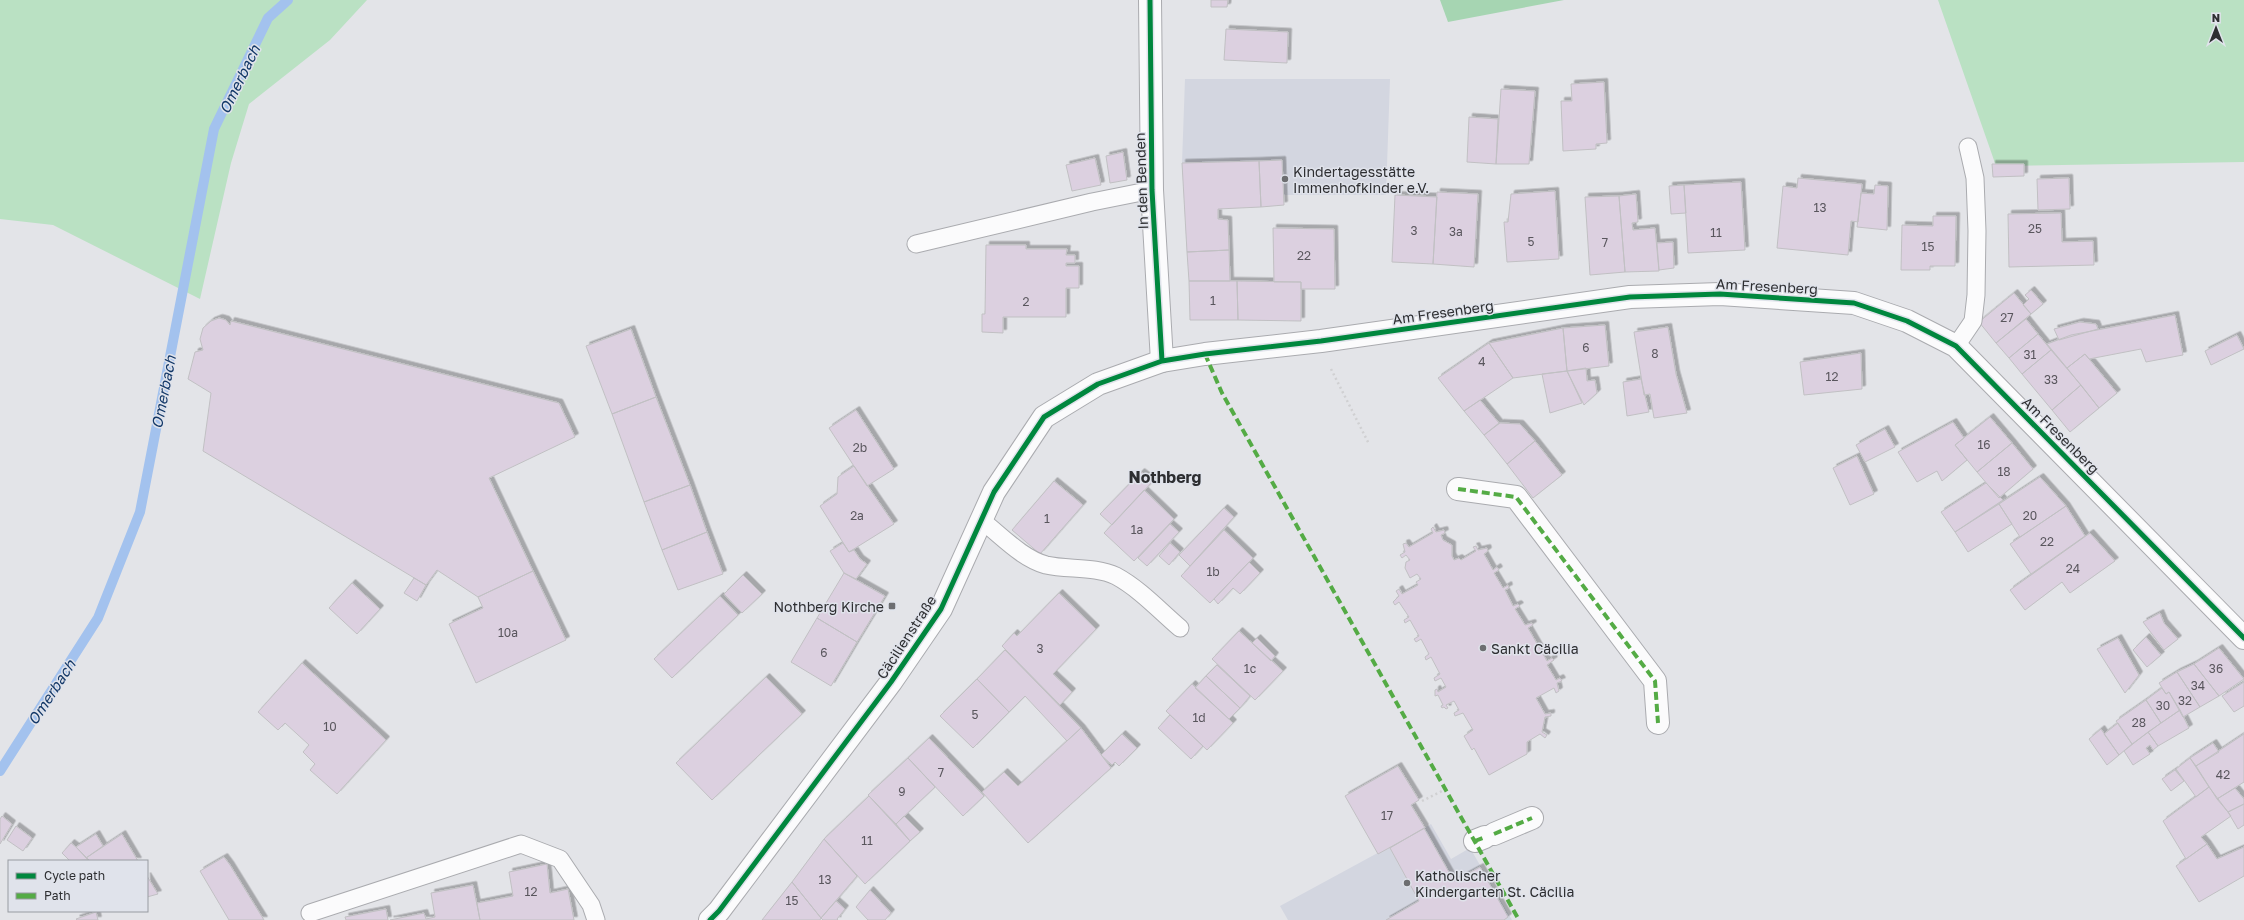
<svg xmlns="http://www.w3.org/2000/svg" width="2244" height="920" font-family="'Golos Text',sans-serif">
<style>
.built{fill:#d3d6e0}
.green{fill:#bae1c3}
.forest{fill:#a6d5b2}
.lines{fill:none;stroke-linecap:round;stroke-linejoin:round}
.stream{stroke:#a3c2ee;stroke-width:10}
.building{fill:#dcd0e0;stroke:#c1c0c3;filter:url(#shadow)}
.lane-casing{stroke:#aaabaf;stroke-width:19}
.street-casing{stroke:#aaabaf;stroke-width:24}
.secondary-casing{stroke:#aaabaf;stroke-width:24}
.path{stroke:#d0d0d2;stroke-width:2.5;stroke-dasharray:2 3;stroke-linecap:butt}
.lane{stroke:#fbfbfc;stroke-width:17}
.street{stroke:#fbfbfc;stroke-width:22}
.secondary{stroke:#fbfbfc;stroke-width:22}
.quiet{stroke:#54ab45;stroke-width:4;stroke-dasharray:8 4;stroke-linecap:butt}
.cycleway-casing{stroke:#e0e3eb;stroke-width:8}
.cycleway{stroke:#00873e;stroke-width:5}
.poi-dot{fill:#6d6e71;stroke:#e0e3eb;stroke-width:1.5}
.labels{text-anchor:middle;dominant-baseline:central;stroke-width:3;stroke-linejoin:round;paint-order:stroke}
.number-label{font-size:12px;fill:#59565d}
.poi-label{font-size:14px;fill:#2d2e31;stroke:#e0e3eb;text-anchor:start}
.street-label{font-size:14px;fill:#2d2e31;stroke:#e0e3eb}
.water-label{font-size:15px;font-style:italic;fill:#133868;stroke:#e0e3eb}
.quarter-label{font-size:16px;font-weight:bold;fill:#2d2e31;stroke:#e0e3eb}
</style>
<defs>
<filter id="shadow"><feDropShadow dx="3.5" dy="-3.5" stdDeviation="0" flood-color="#0004"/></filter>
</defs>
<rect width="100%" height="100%" fill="#e3e4e8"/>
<path class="built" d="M 1185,79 L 1390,79 L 1386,195 L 1284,195 L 1284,205 L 1218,209 L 1218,219 L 1228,220 L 1229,250 L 1187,252 L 1182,163 Z
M 1431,824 L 1451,859 L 1470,848 L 1512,920 L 1288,920 L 1280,906 Z"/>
<path class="green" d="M 0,0 L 367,0 L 330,40 L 249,104 L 231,163 L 200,299 L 53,225 L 0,219 Z
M 1938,0 L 2244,0 L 2244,162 L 1996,166 Z"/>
<path class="forest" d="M 1440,0 L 1564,0 L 1448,22 Z"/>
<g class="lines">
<path class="stream" d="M 0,771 L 98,618 L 140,512 L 214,129 L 268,18 L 288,0"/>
</g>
<path class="building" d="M 1211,0 L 1228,0 L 1227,7 L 1211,7 Z
M 1226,29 L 1288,32 L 1287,63 L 1224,60 Z
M 1604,82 L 1607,143 L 1596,144 L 1596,149 L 1563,151 L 1561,101 L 1572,101 L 1571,84 Z
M 1501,89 L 1535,91 L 1529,164 L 1496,164 Z
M 1469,117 L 1498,119 L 1496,164 L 1467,162 Z
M 1123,152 L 1127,180 L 1110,183 L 1106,156 Z
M 1095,158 L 1101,185 L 1072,191 L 1066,165 Z
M 1282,160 L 1284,205 L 1261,207 L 1259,161 Z
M 1259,161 L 1261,207 L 1218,209 L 1218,219 L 1228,220 L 1229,250 L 1187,252 L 1182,163 Z
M 1992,164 L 2024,164 L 2024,176 L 1993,177 Z
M 1798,178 L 1862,184 L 1858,222 L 1851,221 L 1848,255 L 1777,248 L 1783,186 L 1797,188 Z
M 2069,178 L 2070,209 L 2038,210 L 2037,179 Z
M 1741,182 L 1745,250 L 1688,253 L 1684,185 Z
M 1684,185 L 1686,213 L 1671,214 L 1669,186 Z
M 1875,185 L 1888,186 L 1887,230 L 1857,227 L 1861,193 L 1874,194 Z
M 1555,191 L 1559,259 L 1507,262 L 1504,222 L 1508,222 L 1511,194 Z
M 1437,192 L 1478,194 L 1474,267 L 1433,264 Z
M 1636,194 L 1638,222 L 1632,223 L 1633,230 L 1655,228 L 1659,271 L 1625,272 L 1619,196 Z
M 1395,195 L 1437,197 L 1433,264 L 1392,262 Z
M 1619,196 L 1625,272 L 1590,275 L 1585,197 Z
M 2061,213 L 2062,242 L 2093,241 L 2094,265 L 2009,267 L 2008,214 Z
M 1933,216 L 1956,216 L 1955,266 L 1930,266 L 1930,270 L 1901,270 L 1902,225 L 1933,226 Z
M 1273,228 L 1334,229 L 1335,289 L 1301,289 L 1301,282 L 1274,282 Z
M 1673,242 L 1674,268 L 1659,270 L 1657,243 Z
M 986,245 L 1026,245 L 1026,249 L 1067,249 L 1066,255 L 1075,255 L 1075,263 L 1066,263 L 1066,266 L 1079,266 L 1079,288 L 1066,288 L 1066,317 L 1003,317 L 1003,333 L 982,332 L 982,314 L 985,314 Z
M 1229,250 L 1230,281 L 1189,281 L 1187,252 Z
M 1189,281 L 1237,281 L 1238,320 L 1190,320 Z
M 1237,281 L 1301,282 L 1301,321 L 1238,320 Z
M 2031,290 L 2043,304 L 2031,314 L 2023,305 L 2029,299 L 2025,295 Z
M 2014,293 L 2031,314 L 1996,343 L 1979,322 Z
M 2175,315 L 2183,355 L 2146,362 L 2141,349 L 2089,359 L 2085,354 L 2067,368 L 2047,344 L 2071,335 Z
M 219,318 L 226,320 L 230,325 L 231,321 L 559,403 L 575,437 L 489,478 L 533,571 L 478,597 L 437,570 L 426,585 L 203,451 L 211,393 L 188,379 L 195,352 L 203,350 L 200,339 L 203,328 L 211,321 Z
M 2026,319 L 2038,334 L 2009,358 L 1996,343 Z
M 2080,322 L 2096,324 L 2098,329 L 2059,340 L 2054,329 Z
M 1605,325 L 1609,366 L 1567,371 L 1563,328 Z
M 1668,327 L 1676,374 L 1687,413 L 1654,418 L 1650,394 L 1644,395 L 1634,332 Z
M 1563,328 L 1567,371 L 1513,378 L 1489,343 Z
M 631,329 L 656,397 L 612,414 L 586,346 Z
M 2038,334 L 2051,350 L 2022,374 L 2009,358 Z
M 2237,335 L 2244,349 L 2211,365 L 2205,351 Z
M 1489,343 L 1513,378 L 1464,411 L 1438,378 Z
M 2051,350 L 2081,385 L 2052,410 L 2022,374 Z
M 1861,353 L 1862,389 L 1804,395 L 1800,362 Z
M 2085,354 L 2117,393 L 2099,408 L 2067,368 Z
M 1586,368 L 1587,381 L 1595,380 L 1597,393 L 1584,405 L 1567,371 Z
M 1567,371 L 1582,403 L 1550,413 L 1542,374 Z
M 1641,379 L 1649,412 L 1627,416 L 1623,382 Z
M 2081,385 L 2099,408 L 2070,432 L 2052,410 Z
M 656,397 L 690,485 L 644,502 L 612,414 Z
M 1480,400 L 1499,423 L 1484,435 L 1464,411 Z
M 856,410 L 894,469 L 867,486 L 829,428 Z
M 1990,417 L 2012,443 L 1977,472 L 1955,445 Z
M 1953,422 L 1964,438 L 1955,445 L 1967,460 L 1942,481 L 1937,471 L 1917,482 L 1898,452 Z
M 1500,423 L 1520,424 L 1535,441 L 1507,464 L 1484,435 Z
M 1885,429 L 1895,447 L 1865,462 L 1856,445 Z
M 1535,441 L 1562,475 L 1533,498 L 1507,464 Z
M 2012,443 L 2033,469 L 1999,498 L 1977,472 Z
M 1857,456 L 1874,494 L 1850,505 L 1833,468 Z
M 854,466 L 894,524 L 849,552 L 820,506 L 837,494 L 838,477 Z
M 1141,472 L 1153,481 L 1112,525 L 1100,514 Z
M 2040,477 L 2066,506 L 2020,537 L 1999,504 Z
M 1054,481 L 1083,505 L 1040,554 L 1012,530 Z
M 1986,483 L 2003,500 L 1955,532 L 1941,512 Z
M 690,485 L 707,532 L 662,550 L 644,502 Z
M 1144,490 L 1174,519 L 1134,561 L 1104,533 Z
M 1999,504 L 2012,524 L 1968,552 L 1955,532 Z
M 2066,506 L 2085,536 L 2031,574 L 2010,544 Z
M 1224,508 L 1234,517 L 1190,566 L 1179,555 Z
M 1170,524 L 1179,532 L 1147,566 L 1138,558 Z
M 1433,527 L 1436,532 L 1444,530 L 1445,533 L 1441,535 L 1443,540 L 1452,545 L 1452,556 L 1454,560 L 1459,558 L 1461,560 L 1476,551 L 1473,547 L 1476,546 L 1478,550 L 1487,548 L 1488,551 L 1484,554 L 1493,570 L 1497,567 L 1499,570 L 1494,573 L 1503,588 L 1508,585 L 1509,588 L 1505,590 L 1513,606 L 1518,604 L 1520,606 L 1515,609 L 1525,625 L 1532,623 L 1533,625 L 1528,628 L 1547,661 L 1552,658 L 1554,660 L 1547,665 L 1556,680 L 1560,678 L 1562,681 L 1557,683 L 1559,691 L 1556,693 L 1554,688 L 1536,698 L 1545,714 L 1551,713 L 1551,716 L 1545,717 L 1542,732 L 1547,735 L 1545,738 L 1540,734 L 1527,742 L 1527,754 L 1489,775 L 1474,748 L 1472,750 L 1464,736 L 1473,730 L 1463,713 L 1455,716 L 1454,713 L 1459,710 L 1454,701 L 1446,705 L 1448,708 L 1446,709 L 1444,707 L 1442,708 L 1441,706 L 1443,705 L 1438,695 L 1435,696 L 1435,690 L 1437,689 L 1438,692 L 1446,687 L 1441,678 L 1435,681 L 1434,678 L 1440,674 L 1431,657 L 1426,660 L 1425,657 L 1429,654 L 1421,639 L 1416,642 L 1414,639 L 1419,636 L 1410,620 L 1405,623 L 1404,620 L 1409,617 L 1399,602 L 1395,605 L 1393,602 L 1399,596 L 1396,591 L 1399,589 L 1402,594 L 1418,585 L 1416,582 L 1421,579 L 1417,574 L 1410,578 L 1405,568 L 1406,562 L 1410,560 L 1406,555 L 1402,558 L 1400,555 L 1405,552 L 1403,544 L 1406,543 L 1409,547 L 1433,533 L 1431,529 Z
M 1224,530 L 1253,558 L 1210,603 L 1181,576 Z
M 707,532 L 723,574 L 678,590 L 662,550 Z
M 2090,533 L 2115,561 L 2070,593 L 2062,582 L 2025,610 L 2010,590 Z
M 843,543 L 849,552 L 854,550 L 860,559 L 867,564 L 856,579 L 844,573 L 830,551 Z
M 1170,543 L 1180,552 L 1169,565 L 1159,556 Z
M 1249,562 L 1260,573 L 1240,594 L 1233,588 L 1218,604 L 1214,599 Z
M 533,571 L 566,640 L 476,683 L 449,624 L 483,608 L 478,597 Z
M 844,573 L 885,596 L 857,642 L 817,618 Z
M 743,575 L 762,594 L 742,613 L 724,594 Z
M 414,578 L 426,585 L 417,601 L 404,593 Z
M 352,583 L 380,609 L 357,634 L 329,608 Z
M 1059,593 L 1096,629 L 1053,674 L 1072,692 L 1060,705 L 1002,646 L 1014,633 L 1017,636 Z
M 720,596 L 738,615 L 672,678 L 654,659 Z
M 2160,613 L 2164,623 L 2178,639 L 2164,650 L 2143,622 Z
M 817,618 L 857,642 L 831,686 L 791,662 Z
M 1239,631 L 1283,671 L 1255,700 L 1212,659 Z
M 2146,637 L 2161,655 L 2147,667 L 2133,650 Z
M 1257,638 L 1275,656 L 1271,661 L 1252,643 Z
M 2118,638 L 2139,675 L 2125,693 L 2097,649 Z
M 2219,648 L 2244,679 L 2219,696 L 2194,664 Z
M 1005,650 L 1081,728 L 1067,741 L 1025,696 L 1009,712 L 977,679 Z
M 302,663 L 386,740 L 337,794 L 310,770 L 315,764 L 303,752 L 309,745 L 285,723 L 278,730 L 258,712 Z
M 2194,664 L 2219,696 L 2200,707 L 2177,672 Z
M 1217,665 L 1250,696 L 1240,708 L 1206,676 Z
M 2177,672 L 2200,707 L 2183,717 L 2169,692 L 2166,694 L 2159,683 Z
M 1206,676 L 1240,708 L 1229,719 L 1195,688 Z
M 766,677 L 802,714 L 712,800 L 676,763 Z
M 977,679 L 1009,712 L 973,748 L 940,716 Z
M 2244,682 L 2244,706 L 2234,712 L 2222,696 Z
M 1192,684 L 1233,723 L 1207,750 L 1166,711 Z
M 2162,688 L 2166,694 L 2169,692 L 2180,710 L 2161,723 L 2146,700 Z
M 2146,700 L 2161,723 L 2132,744 L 2116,721 Z
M 2180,710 L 2189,728 L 2158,746 L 2148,732 Z
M 1170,715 L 1203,746 L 1191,759 L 1158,728 Z
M 2118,723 L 2132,744 L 2119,755 L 2104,734 Z
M 1081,728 L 1111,768 L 1028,843 L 982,792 L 1004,772 L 1018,786 Z
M 2101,729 L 2119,755 L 2107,765 L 2089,739 Z
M 2148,732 L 2158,746 L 2153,750 L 2150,745 L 2146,748 L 2150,754 L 2133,765 L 2124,751 Z
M 1122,734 L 1137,748 L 1119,766 L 1115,762 L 1112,765 L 1101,755 Z
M 2244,734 L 2244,782 L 2217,799 L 2196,766 Z
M 929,738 L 984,796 L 963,816 L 908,758 Z
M 2213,743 L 2219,752 L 2196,766 L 2190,758 Z
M 908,758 L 935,787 L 896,824 L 868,795 Z
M 2190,758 L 2209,787 L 2196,797 L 2176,769 Z
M 1398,766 L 1419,800 L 1411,805 L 1425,828 L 1378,854 L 1345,796 Z
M 2175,770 L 2184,781 L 2171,791 L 2162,779 Z
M 2209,787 L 2231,816 L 2201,837 L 2207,844 L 2186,859 L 2163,821 Z
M 2235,788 L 2244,799 L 2244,804 L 2228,812 L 2217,799 Z
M 869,796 L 910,841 L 865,884 L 824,839 Z
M 2244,804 L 2244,825 L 2238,829 L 2228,812 Z
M 2,816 L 12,824 L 0,844 L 0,819 Z
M 904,816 L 920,832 L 910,841 L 896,824 Z
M 16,826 L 32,838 L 23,851 L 7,840 Z
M 1424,828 L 1454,881 L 1480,867 L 1508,917 L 1504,920 L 1386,920 L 1419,901 L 1390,848 Z
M 96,834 L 103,846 L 86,858 L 76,847 Z
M 122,834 L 138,861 L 90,861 L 86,858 Z
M 824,839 L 857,876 L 821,918 L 792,882 Z
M 71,843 L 76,847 L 89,860 L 70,861 L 62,853 Z
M 2207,844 L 2217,859 L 2244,847 L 2244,876 L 2199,902 L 2176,866 Z
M 224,857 L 230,865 L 264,920 L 229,920 L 200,871 Z
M 547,864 L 550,893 L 568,889 L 574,920 L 480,920 L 477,903 L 513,896 L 509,872 Z
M 147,876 L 158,894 L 147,897 Z
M 792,882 L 821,918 L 820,920 L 762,920 Z
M 473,885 L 480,920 L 390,920 L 424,913 L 426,919 L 435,917 L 431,893 Z
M 870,890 L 891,913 L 885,920 L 868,920 L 856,907 Z
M 836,901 L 845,909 L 837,919 L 838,920 L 823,920 L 821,918 Z
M 386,909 L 388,920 L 346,920 L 345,917 Z
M 96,912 L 98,920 L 77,920 L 76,919 Z"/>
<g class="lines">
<defs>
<path id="lane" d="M 916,244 L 1092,202 L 1152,190
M 1956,346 L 1973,321 L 1976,295 L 1977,231 L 1975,178 L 1968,147
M 981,520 C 1001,535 1021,558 1046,565 C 1068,570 1095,566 1116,576 C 1140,589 1160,611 1180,628
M 310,913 L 521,844 L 560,859 L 591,905 L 596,920"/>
<path id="street" d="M 1150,0 L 1152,190 L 1162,361
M 1458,489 L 1516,497 L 1655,681 L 1658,723
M 1494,834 L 1532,818
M 1475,841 L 1485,837"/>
<path id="secondary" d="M 710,920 L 719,911 L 891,682 L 941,609 L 994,492 L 1044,417 L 1098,384 L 1162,361 L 1205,354 L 1321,341 L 1630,297 L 1720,294 L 1854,303 L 1907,321 L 1956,346 L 2244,638"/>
</defs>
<use href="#lane" class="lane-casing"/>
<use href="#street" class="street-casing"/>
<use href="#secondary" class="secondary-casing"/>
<path class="path" d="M 1331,369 L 1369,444
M 1422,801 L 1446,789"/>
<use href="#lane" class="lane"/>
<use href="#street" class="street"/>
<use href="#secondary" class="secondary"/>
<path class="quiet" d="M 1205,354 L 1222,393 L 1519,920
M 1458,489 L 1516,497 L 1655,681 L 1658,723
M 1494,834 L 1532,818
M 1475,841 L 1485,837"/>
<defs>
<path id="cycleway" d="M 1150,0 L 1152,190 L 1162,361
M 710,920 L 719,911 L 891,682 L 941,609 L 994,492 L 1044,417 L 1098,384 L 1162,361 L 1205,354 L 1321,341 L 1630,297 L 1720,294 L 1854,303 L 1907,321 L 1956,346 L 2244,638"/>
</defs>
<use href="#cycleway" class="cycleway-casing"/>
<use href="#cycleway" class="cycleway"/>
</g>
<g class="poi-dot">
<circle cx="1285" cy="179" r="4"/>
<rect x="888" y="602" width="8" height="8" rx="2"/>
<circle cx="1483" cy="648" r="4"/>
<circle cx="1407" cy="883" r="4"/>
</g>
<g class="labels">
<g class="number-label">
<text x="1820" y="207">13</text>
<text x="2035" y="228">25</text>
<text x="1414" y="230">3</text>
<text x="1456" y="231">3a</text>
<text x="1716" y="232">11</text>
<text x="1531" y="241">5</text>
<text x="1605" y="242">7</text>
<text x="1928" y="246">15</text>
<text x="1304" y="255">22</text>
<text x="1213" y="300">1</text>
<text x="1026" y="301">2</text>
<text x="2007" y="317">27</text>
<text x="1586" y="347">6</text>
<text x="1655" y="353">8</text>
<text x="2030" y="354">31</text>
<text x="1482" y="361">4</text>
<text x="1832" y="376">12</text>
<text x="2051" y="379">33</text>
<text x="1984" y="444">16</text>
<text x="860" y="447">2b</text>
<text x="2004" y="471">18</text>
<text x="857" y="515">2a</text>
<text x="2030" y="515">20</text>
<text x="1047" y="518">1</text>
<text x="1137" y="529">1a</text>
<text x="2047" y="541">22</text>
<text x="2073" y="568">24</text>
<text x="1213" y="571">1b</text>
<text x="508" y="632">10a</text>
<text x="1040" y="648">3</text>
<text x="824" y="652">6</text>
<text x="1250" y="668">1c</text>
<text x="2216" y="668">36</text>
<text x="2198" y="685">34</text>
<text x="2185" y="700">32</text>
<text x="2163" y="705">30</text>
<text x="975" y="714">5</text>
<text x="1199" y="717">1d</text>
<text x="2139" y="722">28</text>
<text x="330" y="726">10</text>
<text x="941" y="772">7</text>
<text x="2223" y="774">42</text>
<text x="902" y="791">9</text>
<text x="1387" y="815">17</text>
<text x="867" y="840">11</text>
<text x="825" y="879">13</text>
<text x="531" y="891">12</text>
<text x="792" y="900">15</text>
</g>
<g class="poi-label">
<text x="1293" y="171">Kindertagesstätte<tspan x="1293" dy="16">Immenhofkinder e.V.</tspan></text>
<text x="884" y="606" text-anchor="end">Nothberg Kirche</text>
<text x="1491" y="648">Sankt Cäcilia</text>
<text x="1415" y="875">Katholischer<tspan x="1415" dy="16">Kindergarten St. Cäcilia</tspan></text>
</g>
<g class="street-label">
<text transform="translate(1141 181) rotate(-92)">In den Benden</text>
<text transform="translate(1767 286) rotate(3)">Am Fresenberg</text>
<text transform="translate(1443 312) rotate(-8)">Am Fresenberg</text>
<text transform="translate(2061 435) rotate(45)">Am Fresenberg</text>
<text transform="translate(906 637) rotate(-57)">Cäcilienstraße</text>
</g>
<g class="water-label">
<text transform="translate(239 79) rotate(-64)">Omerbach</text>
<text transform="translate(163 392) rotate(-79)">Omerbach</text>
<text transform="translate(51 692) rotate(-57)">Omerbach</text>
</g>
<g class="quarter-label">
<text x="1165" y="477">Nothberg</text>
</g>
</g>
<rect x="8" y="860" width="140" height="52" fill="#e0e3eb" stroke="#989ba1"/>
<rect x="16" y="873" width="20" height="6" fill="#00873e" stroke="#989ba1"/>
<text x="44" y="880" font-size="12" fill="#2d2e31">Cycle path</text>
<rect x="16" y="893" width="20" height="6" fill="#54ab45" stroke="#989ba1"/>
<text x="44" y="900" font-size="12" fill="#2d2e31">Path</text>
<g transform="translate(2216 28)" stroke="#e0e3eb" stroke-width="3" paint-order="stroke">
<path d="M0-3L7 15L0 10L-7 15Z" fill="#2d2e31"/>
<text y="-6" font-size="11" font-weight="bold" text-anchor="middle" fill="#2d2e31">N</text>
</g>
</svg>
